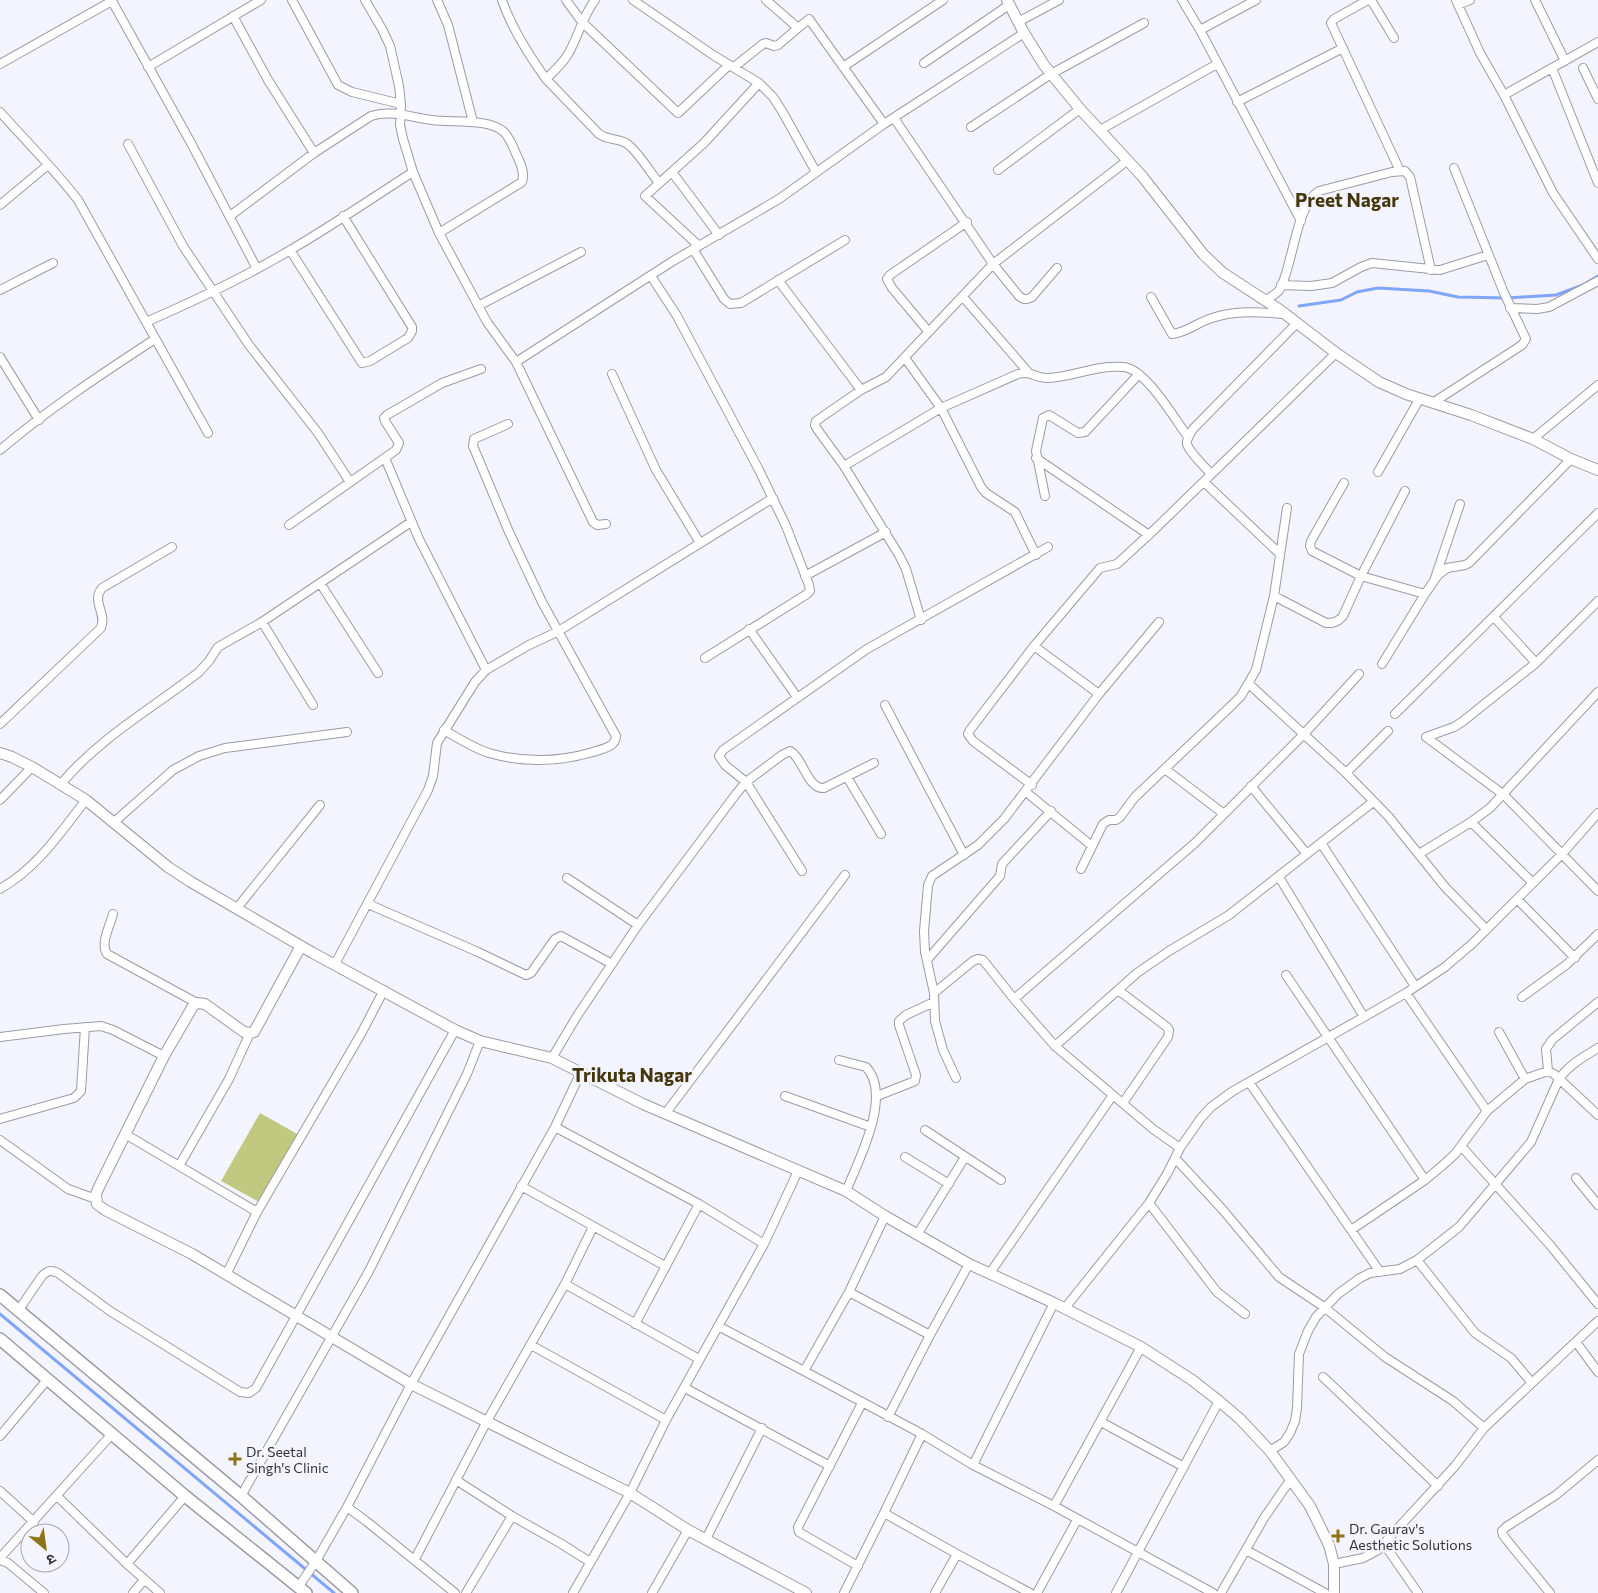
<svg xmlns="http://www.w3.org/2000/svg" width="1598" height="1593" font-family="Commissioner,'Noto Sans Devanagari',sans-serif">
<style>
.green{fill:#c1c880}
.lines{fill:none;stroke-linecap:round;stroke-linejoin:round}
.stream{stroke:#7fa6fa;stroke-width:3}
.minor-casing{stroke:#9b9ba7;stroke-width:10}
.tertiary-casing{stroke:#9b9ba7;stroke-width:12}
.secondary-casing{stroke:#9b9ba7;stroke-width:14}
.minor{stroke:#fff;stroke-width:8}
.tertiary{stroke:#fff;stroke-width:10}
.secondary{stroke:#fff;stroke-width:11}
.poi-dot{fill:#8e7418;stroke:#f4f4fe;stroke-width:2}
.labels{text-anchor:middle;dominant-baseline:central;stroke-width:5;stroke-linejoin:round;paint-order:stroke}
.poi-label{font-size:14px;fill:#343439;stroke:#f4f4fe;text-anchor:start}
.district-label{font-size:19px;font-weight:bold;fill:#43360c;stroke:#f4f4fe}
</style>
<rect width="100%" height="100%" fill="#f4f4fe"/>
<path class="green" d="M 260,1113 L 299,1135 L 261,1203 L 221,1181 Z"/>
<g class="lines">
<path class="stream" d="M 1299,306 L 1341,300 L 1357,292 L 1378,288 L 1429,291 L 1458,297 L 1507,298 L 1556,295 L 1583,285 L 1598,276
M 0,1314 L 334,1593"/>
<defs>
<path id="minor" d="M 292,0 L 338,85 L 352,92 L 401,104
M 365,0 L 382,29 L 390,46 L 399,86 L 401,104 L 400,125 L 403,139 L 413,172 L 439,233 L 487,322 L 516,362 L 593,522 L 597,525 L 606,524
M 437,0 L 448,25 L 473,122
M 502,0 C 512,29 528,54 546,79
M 566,0 L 582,22 L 678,113 L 729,65
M 595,0 C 582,17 578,38 567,56 C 561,65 553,72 546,79 L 599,134 C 607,140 617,138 626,143 C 637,150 650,172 659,183
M 633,0 L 713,55 L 759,83 L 773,97 L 782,111 L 816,172
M 766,0 L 798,28 L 809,19 L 884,124
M 1182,0 L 1200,30 L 1301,221
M 1368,0 L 1334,19 L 1331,23 L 1400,171
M 1371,0 L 1394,38
M 1456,0 L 1480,53 L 1504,95 L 1553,193 L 1598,259
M 1535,0 L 1565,61
M 1458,5 L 1470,0
M 233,16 L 268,80 L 314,153
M 1018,22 L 1059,0
M 1200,30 L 1256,0
M 924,63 L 1009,5
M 0,64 L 112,1 L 191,143 L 257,269
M 148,67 L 261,0
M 734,67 L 763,44 L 766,43 L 774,46 L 778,45 L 798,28
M 843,67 L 943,0
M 1552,68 L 1598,183
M 1583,68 L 1598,99
M 1504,95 L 1598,42
M 1237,102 L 1343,48
M 0,112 C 26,141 54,169 78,200 L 208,433
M 894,118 L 993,264 L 1019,296 C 1024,300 1026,300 1032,297 L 1057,268
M 971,127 L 1051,74 L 1144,23
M 1100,130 L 1217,64
M 128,144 L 183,246 L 249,345 L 318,433 L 350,482
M 998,170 L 1080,109
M 672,172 L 719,235
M 0,205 L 48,165
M 230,216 L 314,153 L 371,116 C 392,109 412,118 432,120 C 452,123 489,118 504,132 C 510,138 514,149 517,156 C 521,164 525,173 522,182 L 439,233
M 699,246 L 645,196 L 704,143 L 759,83
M 693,249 L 724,299 L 730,304 L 741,303 L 845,240
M 290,250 L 362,363 L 370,361 L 408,338 L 412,331 L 412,327 L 343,216
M 651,276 L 677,316 L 759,470 L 786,526 L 809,585 L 810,591 L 807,594 L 705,658
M 778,280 L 861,390
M 1281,285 L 1311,286 L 1332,283 L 1361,267 L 1372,263 L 1440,270 L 1488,255
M 0,290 L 53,263
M 963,297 L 1028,372
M 1151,297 L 1172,334 C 1186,333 1198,322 1212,318 C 1236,310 1260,312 1285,314
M 1265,301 C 1270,297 1277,294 1280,289 C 1293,265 1296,205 1319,191 L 1392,172 L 1405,171 L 1410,177 L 1431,270
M 478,306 L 581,252
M 1510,308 L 1537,309 L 1549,307 L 1598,281
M 146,322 C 192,302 237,281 280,256 C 326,230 369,200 413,172
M 928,331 L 892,288 L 887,279 L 890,275 L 967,222
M 0,357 L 39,420
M 905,358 L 941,408 L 981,487 L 986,493 L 1015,512 L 1036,555
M 516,362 L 673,261 L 779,199 L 884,124 L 1024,33
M 612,374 L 656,470 L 700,543
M 1434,402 L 1522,345 L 1526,339 L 1504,293 L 1454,168
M 1533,439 L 1598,385
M 0,450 C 47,410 103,373 155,339
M 385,458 L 419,539 L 486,670
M 1036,458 L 1149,535
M 844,466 L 941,408 L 1018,374 C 1033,370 1035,379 1048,378 C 1068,377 1088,369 1108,367 C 1115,367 1122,366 1128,368 C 1149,375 1175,419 1188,437
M 1378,472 L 1420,398
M 1211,474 C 1206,468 1189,452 1187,444 C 1186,439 1190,434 1193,429 L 1297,323
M 1204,482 L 1280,554
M 1344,483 L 1311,541 L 1310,546 L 1312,551 L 1361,576 L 1425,594
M 1045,496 L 1036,451 L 1043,418 L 1049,415 L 1078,433 L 1085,432 L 1139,374
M 289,525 L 396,450 L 399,443 L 385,421 L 384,418 L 387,415 L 442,383 L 481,369
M 805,576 L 886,532
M 1435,578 L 1460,504
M 320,583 L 378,673
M 1274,596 L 1326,623 C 1334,623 1338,622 1343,616 L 1361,576 L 1405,491
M 1598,601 L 1536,663 L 1462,722 L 1454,727 L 1426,737 L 1504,795 L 1598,891
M 1494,617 L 1536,663
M 921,620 L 906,569 L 899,555 L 844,466 L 817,429 L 815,425 L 816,421 L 861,390 L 886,377 L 993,264 L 1128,160
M 262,622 L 313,705
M 749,629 L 797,697
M 1034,646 L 1099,694
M 1382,664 L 1425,594 L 1438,575 L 1447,568 L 1465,565 L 1469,563 L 1571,459
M 1249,684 L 1346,773 L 1388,816 L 1445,887 L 1486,929
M 885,705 L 964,855
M 1395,714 L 1598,513
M 0,724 L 101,628 C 107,612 91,602 102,588 L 172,547
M 444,730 C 458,738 473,748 489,753 C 524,763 559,762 593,752 C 602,749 616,747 616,736 L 542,602 L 509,532 L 473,446 L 474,439 L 508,424
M 1165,769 L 1224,814
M 1346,773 L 1388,731
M 847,777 L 881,834
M 61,784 C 99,738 153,708 199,672 L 209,661 L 218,647 L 262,622 L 411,522
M 1032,785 L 973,741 L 968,734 L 970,730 L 1034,646 L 1100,568 L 1117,564 L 1155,529 L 1336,353
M 1251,786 L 1307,854
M 1026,792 L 1092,846
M 0,800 L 32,767
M 1471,822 L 1533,883
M 113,823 L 173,770 L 199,756 L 225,748 L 347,732
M 1321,843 L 1415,986
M 1419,854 L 1471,822 L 1490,808 L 1598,692
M 1081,869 L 1103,824 L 1109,820 L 1116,820 L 1120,817 L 1135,797 L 1231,706 L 1241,696 L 1256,670 L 1274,596 L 1287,508
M 802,871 L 746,782 L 725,765 L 719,756 L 723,750 L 867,649 L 1048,547
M 1279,877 L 1364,1017
M 567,878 L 638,925
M 0,889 C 38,867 59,834 86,800
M 1517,899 L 1575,958
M 368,904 L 478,952 L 526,975 L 531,973 L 555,939 L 561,936 L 612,964
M 237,908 L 320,805
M 113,914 C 110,926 100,943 107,954 L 197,1003
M 927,960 L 1000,876 L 1002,864 L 1051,811
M 335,964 L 428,790 L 433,776 L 437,743 L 475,682 L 486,670 L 529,645 L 557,632 L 773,498
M 1286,975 L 1425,1180
M 1118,990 L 1167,1027 L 1169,1030 L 1168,1037 L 1123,1103
M 934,993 L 973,961 L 978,959 L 983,960 L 1014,999 L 1055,1046 L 1153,1129 L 1180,1148
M 1406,993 L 1487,1111
M 1522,997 L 1566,965 L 1598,934
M 1014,999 L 1195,843 L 1303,735 L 1359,674
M 1499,1032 L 1525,1079
M 0,1037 L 64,1029 L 101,1026 L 113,1030 L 164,1056
M 1055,1046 L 1137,973 L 1169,951 L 1229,915 L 1373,802
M 552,1058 L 577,1016 L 638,925 L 736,794 L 746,782 L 782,755 L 790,751 C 803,758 808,790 824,788 L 874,763
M 839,1060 L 866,1067 C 893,1095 858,1162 846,1191
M 1548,1071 L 1546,1049 L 1552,1040 L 1598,1002
M 956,1078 L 943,1050 L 935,1021 L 934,993 L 925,952 L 924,931 L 928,885 L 932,876 L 978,845 L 1004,819 L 1099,694 L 1159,622
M 1249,1082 L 1380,1272
M 785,1096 L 871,1127
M 877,1096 L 915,1081 L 916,1075 L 899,1025 L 899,1021 L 906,1015 L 934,1002
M 665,1114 L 845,875
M 0,1119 L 74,1098 L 81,1091 L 85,1027
M 555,1127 L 699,1204 L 764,1244
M 925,1130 L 1001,1180
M 125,1134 L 257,1212
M 0,1140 L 68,1189 L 96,1199
M 1461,1146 L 1550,1245 L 1598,1304
M 905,1157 L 949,1184
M 1175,1158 L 1223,1210 L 1279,1277 L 1324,1307 L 1385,1357 L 1453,1401 L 1484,1428
M 179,1166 L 229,1079 L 250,1033
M 1576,1178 L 1598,1205
M 521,1186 L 665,1266
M 1149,1203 L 1217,1292 L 1245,1314
M 1351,1230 L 1425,1180 L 1442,1166 L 1455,1154 L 1487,1111 L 1525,1079 L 1548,1071 L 1554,1074 L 1598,1115
M 917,1235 L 965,1157
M 1417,1260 L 1475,1333 L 1511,1358 L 1532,1383
M 990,1273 L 1113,1095
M 226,1275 L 257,1212 L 361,1034 L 384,990
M 565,1284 L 699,1359
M 849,1292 L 930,1335
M 1065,1308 L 1149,1203 L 1167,1174 L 1180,1148 L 1201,1118 L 1211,1107 L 1233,1091 L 1364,1017 L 1406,993 L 1445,967 L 1473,943 L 1562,854 L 1598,813
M 18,1311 L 42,1276 C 48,1270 51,1270 58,1273 L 110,1311 L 240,1392 L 249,1393 L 256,1388 L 455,1030
M 635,1324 L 699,1204
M 718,1326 L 804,1371 L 922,1434 L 973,1465 L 1054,1506 L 1213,1593
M 1576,1342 L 1598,1372
M 531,1345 L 666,1420
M 804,1371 L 849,1292 L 885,1216
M 1323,1377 L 1438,1486
M 685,1388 L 830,1466
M 888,1417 L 930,1335 L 969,1264
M 1101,1422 L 1184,1467
M 0,1436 L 47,1380
M 1270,1451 L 1284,1442 L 1290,1433 L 1295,1421 L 1297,1408 L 1299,1354 L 1308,1331 L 1316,1317 L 1338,1294 L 1360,1278 L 1370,1273 L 1400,1269 L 1417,1260 L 1459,1227 L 1531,1142 L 1559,1079 C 1569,1065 1583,1057 1598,1048
M 973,1465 L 1054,1303
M 456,1480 L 512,1516 L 560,1543 L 590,1562
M 0,1491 L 34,1522
M 57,1496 L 127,1564 L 160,1593
M 241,1496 L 369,1271 L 467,1074 L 480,1041
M 1054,1506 L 1141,1347
M 347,1507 L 366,1521 L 455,1593
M 884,1513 L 957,1554 L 1030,1593
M 706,1539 L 762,1428
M 1384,1544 L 1418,1593
M 1246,1550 L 1325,1593
M 0,1558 L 112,1434
M 415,1559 L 487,1421 L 565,1284 L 593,1227
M 0,1560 L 8,1563 L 44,1593
M 127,1564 L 185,1496
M 1334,1564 L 1363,1558 L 1378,1550 L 1455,1466 L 1484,1428 L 1598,1321
M 858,1566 L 804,1535 L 799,1532 L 798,1527 L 862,1403
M 299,1586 L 316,1561 L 347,1507 L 411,1384 L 555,1127 L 581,1072
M 133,1593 L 144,1580
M 466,1593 L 512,1516
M 573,1593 L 630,1493 L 666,1420 L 764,1244 L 798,1171
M 652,1593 L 688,1530
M 844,1593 L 884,1513 L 922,1434
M 935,1593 L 957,1554
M 1037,1593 L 1077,1520
M 1116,1593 L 1219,1401
M 1221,1593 L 1264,1518 L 1291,1479
M 1550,1593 L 1506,1539 L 1503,1535 L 1502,1531 L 1506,1527 L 1556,1495 L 1598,1460"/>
<path id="tertiary" d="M 1007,0 L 1024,33 L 1044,65 L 1080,109 L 1142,176 L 1203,254 L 1223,273 L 1280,310 L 1336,353 L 1379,382 L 1406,394 L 1471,415 L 1533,439 L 1571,459 L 1598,470
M 0,753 L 12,757 L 32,767 L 86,800 L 168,867 L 191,882 L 313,953 L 455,1030 L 480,1041 L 552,1058 L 643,1104 L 846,1191 L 885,1216 L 969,1264 L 1054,1303 L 1141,1347 L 1192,1380 L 1219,1401 L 1240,1419 L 1270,1451 L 1310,1506 L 1329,1545 L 1334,1564 L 1334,1593
M 301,946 L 254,1032 L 250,1033 L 244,1032 L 205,1004 L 197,1003 L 193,1006 L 164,1056 L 98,1189 L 96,1194 L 97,1204 L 105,1210 L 192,1254 L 411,1384 L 630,1493 L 688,1530 L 806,1593"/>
<path id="secondary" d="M 0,1295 L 241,1496 L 352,1593
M 0,1339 L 185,1496 L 306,1593"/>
</defs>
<use href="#minor" class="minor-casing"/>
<use href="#tertiary" class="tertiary-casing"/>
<use href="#secondary" class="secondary-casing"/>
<use href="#minor" class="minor"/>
<use href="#tertiary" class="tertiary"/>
<use href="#secondary" class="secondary"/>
</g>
<g class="poi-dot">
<path d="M232.5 1451.5h5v5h5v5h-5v5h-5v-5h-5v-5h5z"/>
<path d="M1335.5 1528.5h5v5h5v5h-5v5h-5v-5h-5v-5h5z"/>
</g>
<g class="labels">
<g class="poi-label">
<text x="246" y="1451">Dr. Seetal<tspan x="246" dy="16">Singh's Clinic</tspan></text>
<text x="1349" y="1528">Dr. Gaurav's<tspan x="1349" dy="16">Aesthetic Solutions</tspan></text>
</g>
<g class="district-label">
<text x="1347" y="199">Preet Nagar</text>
<text x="632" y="1074">Trikuta Nagar</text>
</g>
</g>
<g transform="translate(45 1548) rotate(151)"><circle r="24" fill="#f4f4fe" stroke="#a7a7af"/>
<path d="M0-4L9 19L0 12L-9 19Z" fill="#8e7418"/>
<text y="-8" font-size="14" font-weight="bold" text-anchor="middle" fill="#343439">उ</text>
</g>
</svg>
